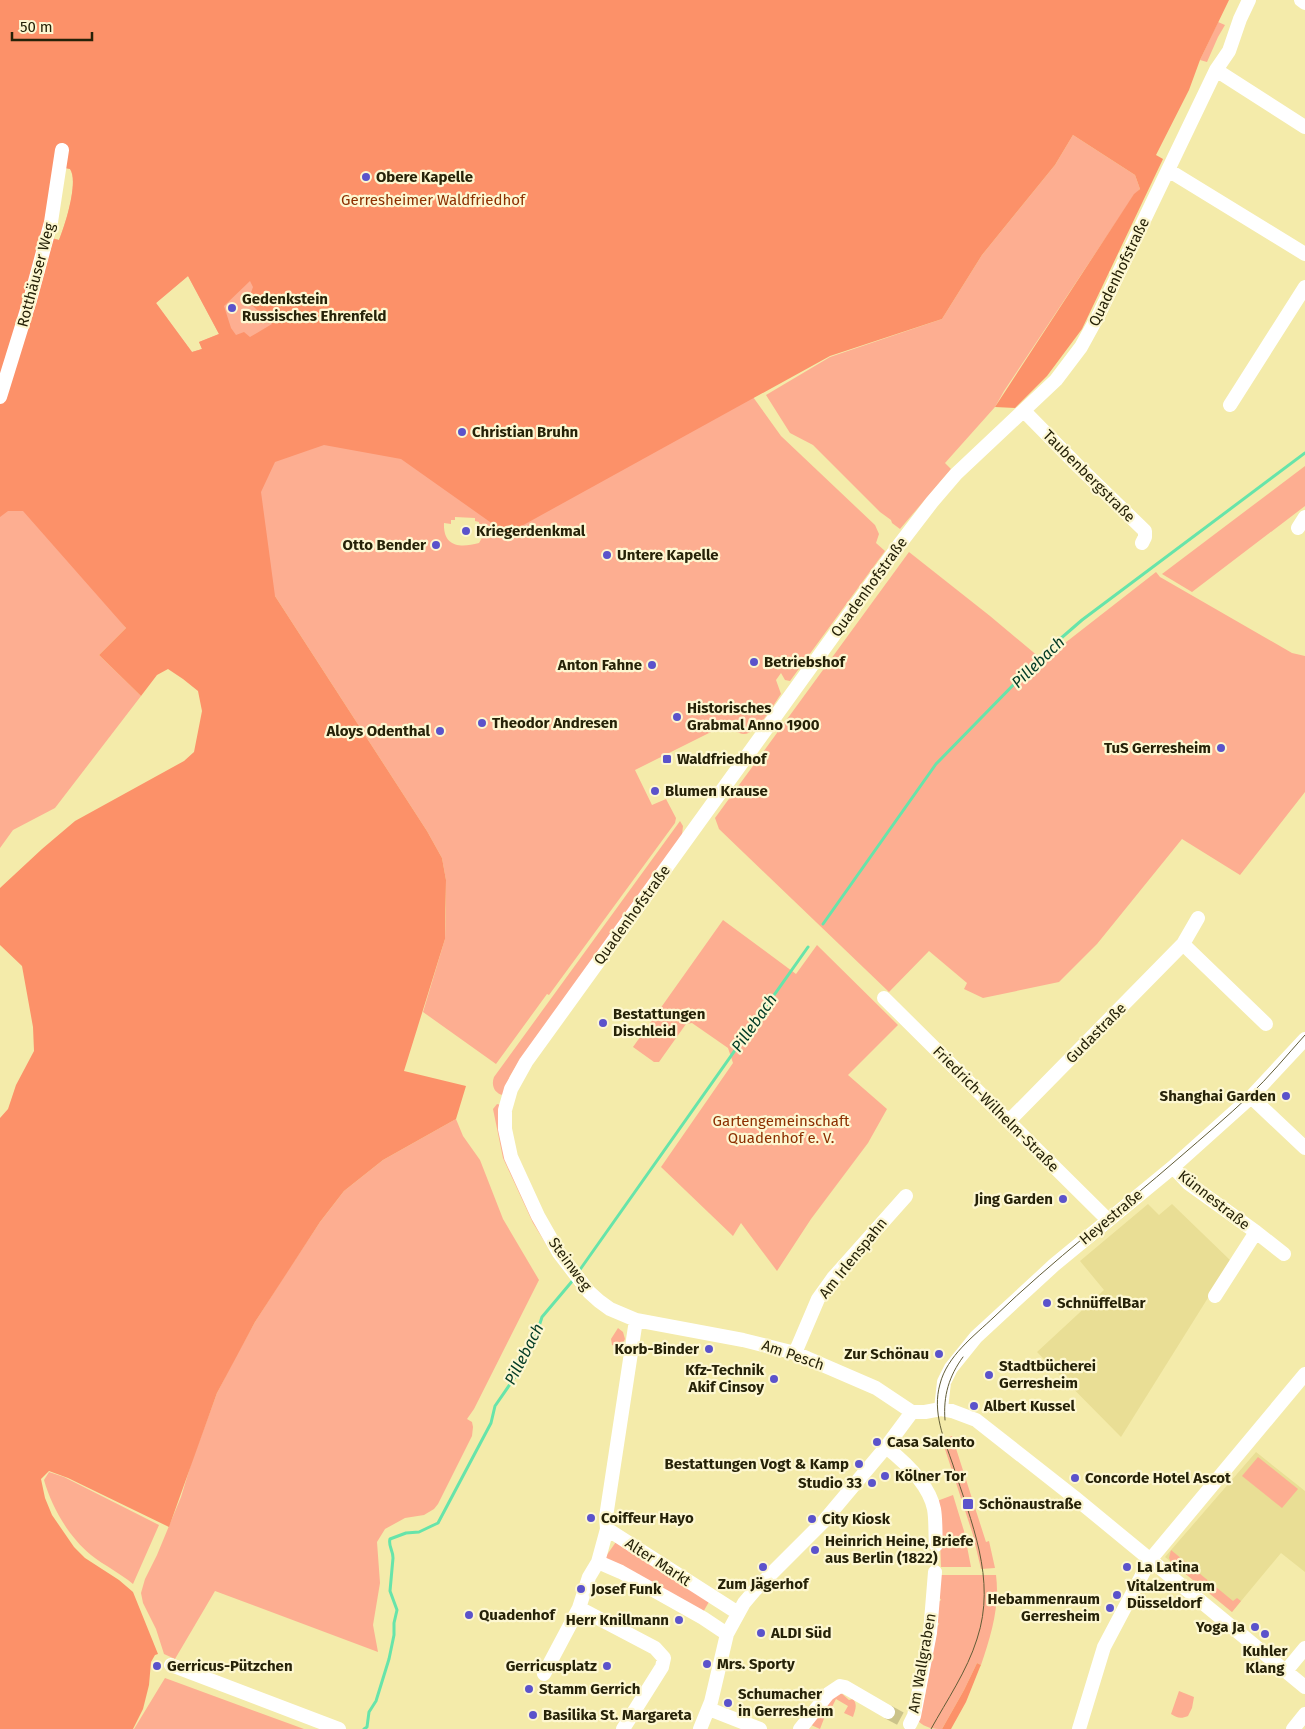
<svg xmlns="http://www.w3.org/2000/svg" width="1305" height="1729" font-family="'Fira Sans',sans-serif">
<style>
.built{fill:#e9de95}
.green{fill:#fdae91;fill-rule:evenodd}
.forest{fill:#fc9169;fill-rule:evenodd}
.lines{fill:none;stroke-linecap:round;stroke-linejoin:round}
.stream{stroke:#67e4aa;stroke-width:3}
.minor-tunnel{stroke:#cbc38a;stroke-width:14;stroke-dasharray:14 7;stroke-linecap:butt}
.minor{stroke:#fff;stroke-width:14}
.tram{stroke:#615c36;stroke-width:1}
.poi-dot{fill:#5b53cb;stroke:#fdf7d1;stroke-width:2}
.labels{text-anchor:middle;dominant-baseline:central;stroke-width:4.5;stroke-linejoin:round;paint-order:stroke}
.poi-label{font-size:15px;font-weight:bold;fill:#262208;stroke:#fdf7d1;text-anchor:start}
.park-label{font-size:15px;fill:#8c2f00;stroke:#fdf7d1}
.street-label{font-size:15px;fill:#262208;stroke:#fdf7d1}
.water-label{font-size:16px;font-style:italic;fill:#023b25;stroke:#fdf7d1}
</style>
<rect width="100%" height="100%" fill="#f4ebaa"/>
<path class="built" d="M 1148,1204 L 1159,1215 L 1172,1204 L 1231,1261 L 1121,1437 L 1037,1352 L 1104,1290 L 1080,1261 Z
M 1256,1452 L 1305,1491 L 1305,1572 L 1281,1553 L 1232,1612 L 1165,1557 Z"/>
<path class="green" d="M 0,0 L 818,0 L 781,54 L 745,123 L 708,168 L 631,219 L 627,261 L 632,291 L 647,313 L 697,319 L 781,436 L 875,525 L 879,534 L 876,543 L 885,551 L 790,681 L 785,680 L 781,673 L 776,680 L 781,694 C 774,704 756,736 743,734 C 737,733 730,728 725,725 L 635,770 L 652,805 L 666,799 L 676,818 L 675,823 L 549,995 L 547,994 L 496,1064 L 423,1012 L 445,939 L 446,909 L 446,880 L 442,858 L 427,831 L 275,596 L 259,586 L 238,555 L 204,546 L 124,481 L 147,406 L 151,365 L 142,311 L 191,268 L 193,247 L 146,181 L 117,178 L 102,201 L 88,241 L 61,299 L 57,380 L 49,407 L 23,432 L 15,483 L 126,628 L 99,655 L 141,696 L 55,808 L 13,830 L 0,848 L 0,471 L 10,422 L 0,396 ZM 60,167 L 70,169 C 79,181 65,226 59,240 L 49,237 ZM 188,276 L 219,334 L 199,342 L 202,349 L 192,352 L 156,303 ZM 455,517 L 475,518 L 475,521 L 479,522 L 479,525 L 485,526 L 483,536 L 479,543 C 460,548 443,547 444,523 L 451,524 L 451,520 L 455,520 Z
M 1218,22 L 1225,25 L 1218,37 L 1207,62 L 1200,60 Z
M 1073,135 L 1135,175 L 1140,189 L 1134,195 L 1004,391 L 995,407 L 945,463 L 951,469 L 900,529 L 892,523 L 891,520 L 880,512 L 813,445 L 790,433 L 766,395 L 830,357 L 942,319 L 982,255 L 1055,165 Z
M 1305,466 L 1305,506 L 1192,592 L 1162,574 Z
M 909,552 L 990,616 L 1045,662 L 1056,650 L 1156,572 L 1160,577 L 1292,653 L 1305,656 L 1305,792 L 1240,875 L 1182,839 L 1097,944 L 1059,982 L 983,998 L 964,989 L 967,983 L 929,951 L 889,992 L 719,829 L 715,818 Z
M 680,821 L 683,826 L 682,835 L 521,1058 L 510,1076 L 503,1095 C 494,1093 491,1085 494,1077 Z
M 723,920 L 796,974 L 817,945 L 898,1025 L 848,1075 L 887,1109 L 868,1143 L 811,1219 L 777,1271 L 741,1223 L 733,1236 L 661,1167 L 733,1063 L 728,1048 L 692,1023 L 686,1024 L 659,1062 L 654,1062 L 633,1047 Z
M 497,1104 L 501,1105 L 500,1113 L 551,1252 L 533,1223 L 503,1158 L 493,1109 Z
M 456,1119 L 463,1136 L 480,1160 L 503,1219 L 539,1280 L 474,1409 L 467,1419 L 472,1422 L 473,1427 L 472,1436 L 438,1504 L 434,1509 L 424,1515 L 405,1518 L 385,1529 L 377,1542 L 380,1583 L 373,1625 L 378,1652 L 215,1591 L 175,1659 L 164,1654 L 156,1629 L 143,1603 L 141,1593 L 145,1579 L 157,1555 L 181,1497 L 192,1461 L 217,1393 L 235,1358 L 255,1322 L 285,1275 L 320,1222 L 344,1191 L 383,1160 Z
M 618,1328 L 623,1332 L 625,1339 L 623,1343 L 615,1346 L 612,1345 L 611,1339 Z
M 952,1436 L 986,1542 L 989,1541 L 995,1568 L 981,1569 L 973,1535 L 942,1440 Z
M 1258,1457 L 1298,1489 L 1282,1508 L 1242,1476 Z
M 49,1472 L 64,1477 L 159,1525 L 133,1584 C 120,1573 105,1566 91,1555 C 69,1537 52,1508 44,1480 Z
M 953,1495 L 964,1531 L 971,1567 L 941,1567 L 939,1510 L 937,1501 Z
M 618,1539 L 710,1600 L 702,1614 L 604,1559 Z
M 1171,1550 L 1233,1601 L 1237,1598 L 1241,1601 L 1232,1612 L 1171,1562 L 1169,1558 Z
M 941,1575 L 996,1575 C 1000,1606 991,1636 981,1665 L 977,1663 L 964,1690 L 942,1729 C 934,1729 925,1728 918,1721 L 925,1695 L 937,1627 L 939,1624 L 937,1621 L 937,1603 L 941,1600 L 939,1597 Z
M 165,1678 L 304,1729 L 134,1729 Z
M 1179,1691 L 1194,1697 L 1192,1708 L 1188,1716 C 1181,1719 1177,1718 1171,1714 Z
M 840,1692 L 849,1700 L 853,1699 C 858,1705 855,1710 853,1717 L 844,1713 L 848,1706 L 836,1699 L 827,1717 L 825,1716 L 820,1729 L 809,1724 L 832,1695 Z"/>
<path class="forest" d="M 0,0 L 1229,0 L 1200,60 L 1189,90 L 1156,155 L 1163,159 L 1082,329 L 1047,376 L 1015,408 L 995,407 L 1134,194 L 1140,189 L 1135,175 L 1073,135 L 1055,165 L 982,255 L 942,319 L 830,356 L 507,534 L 401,459 L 324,445 L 275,462 L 261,492 L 275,596 L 427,831 L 442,858 L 446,880 L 445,939 L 404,1071 L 466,1086 L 456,1119 L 383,1160 L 344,1191 L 320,1222 L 255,1322 L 217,1393 L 169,1527 L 68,1478 L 49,1471 L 41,1479 L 45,1498 L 52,1515 L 74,1547 L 85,1558 L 119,1580 L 133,1592 L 158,1654 L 155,1655 L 151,1662 L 149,1685 L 143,1709 L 133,1729 L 0,1729 L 0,1118 L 8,1109 L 16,1085 L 34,1051 L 33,1027 L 22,966 L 0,945 L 0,888 L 42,849 L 75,821 L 184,761 L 194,752 L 202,711 L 198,691 L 183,679 L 168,669 L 157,675 L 141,696 L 99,655 L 126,628 L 23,511 L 8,511 L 0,517 ZM 61,167 L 70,169 C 79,181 65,226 59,240 L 50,238 ZM 188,276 L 219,334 L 199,342 L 202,349 L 192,352 L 156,303 ZM 250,281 L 253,287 L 248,301 L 258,311 L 266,311 L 272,324 L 250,337 L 244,332 L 236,335 L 231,328 L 224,306 Z
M 977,1663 L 981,1665 L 980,1667 L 966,1702 L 951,1729 L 942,1729 L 964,1690 Z"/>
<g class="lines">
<path class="stream" d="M 823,924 L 936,764 L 1022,676 L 1052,646 L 1082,620 L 1305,453
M 579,1271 L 808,947
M 364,1729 L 367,1727 L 369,1712 L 376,1701 L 389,1659 L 394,1635 L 394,1623 L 397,1610 L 390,1591 L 393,1558 C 393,1550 388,1546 390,1539 L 406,1533 L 419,1532 L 438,1523 L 491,1423 L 495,1406 L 515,1377 L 516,1363 L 519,1357 L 523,1351 L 534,1342 L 542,1317 L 574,1279"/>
<path class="minor-tunnel" d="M 888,1712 L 903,1720"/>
<path class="minor" d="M 1249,0 L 1240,19 L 1229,51 L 1216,70 L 1098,316 L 1081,347 L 1056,380 L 956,474 L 932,502 L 899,545 L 526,1062 L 511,1089 L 505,1110 L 505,1129 L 511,1157 L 538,1216 L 559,1253 L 589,1292 L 599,1301 L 610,1309 L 636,1320 L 743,1340 L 795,1353 L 876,1388 L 912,1412 L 925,1412 L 941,1409 L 952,1411 L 976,1420 L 1074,1497 L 1305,1687
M 1301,0 L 1305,3
M 1216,70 L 1305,127
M 1168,170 L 1305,254
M 0,397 L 30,300 L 51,222 L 62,150
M 1230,405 L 1305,287
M 1024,411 L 1079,467 L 1145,531 L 1145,537 L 1142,543
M 1298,528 L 1305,517
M 1183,944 L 1266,1024
M 884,998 L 1108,1220
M 1251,1097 L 1305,1148
M 1009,1121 L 1183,944 L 1198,918
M 1173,1167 L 1188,1183 L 1256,1232 L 1284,1254
M 1215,1296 L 1256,1232
M 795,1353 L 818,1299 L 833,1278 L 906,1196
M 941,1409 L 944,1382 L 951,1368 L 976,1337 L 1054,1265 L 1173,1167 L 1251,1097 L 1305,1039
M 886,1447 C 905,1462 929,1484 934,1509 C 936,1520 935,1533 936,1545
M 607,1529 L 738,1613
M 598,1562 L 621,1572 L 703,1618 L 727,1634
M 579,1608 L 655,1648 L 664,1658 L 662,1667 L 623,1729
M 171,1665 L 339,1729
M 1286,1671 L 1305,1648
M 544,1674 L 579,1608 L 589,1577 L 598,1562 L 607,1529 L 606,1517 L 636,1320
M 709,1709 L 760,1729
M 910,1724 L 914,1716 L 930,1633 L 935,1572
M 700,1729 L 711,1702 L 727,1634 L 744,1603 L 755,1590 L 823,1522 L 886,1447 L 912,1412
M 800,1729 L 828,1694 L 840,1686 L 845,1687 L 888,1712
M 1079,1729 L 1104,1647 L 1150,1560 L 1305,1374
M 1293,1729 L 1305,1714"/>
<path class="tram" d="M 945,1420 C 943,1396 949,1376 963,1357
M 931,1729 C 947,1700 967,1671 977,1639 C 997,1579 971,1522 953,1465 C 944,1439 932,1412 940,1384 C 947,1356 974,1336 994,1317 C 1053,1260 1118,1211 1180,1157 C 1203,1137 1227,1117 1249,1096 C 1269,1077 1287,1055 1305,1035"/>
</g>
<g class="poi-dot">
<circle cx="366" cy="177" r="5"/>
<circle cx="232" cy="308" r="5"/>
<circle cx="462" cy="432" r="5"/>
<circle cx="466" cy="531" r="5"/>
<circle cx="436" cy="545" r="5"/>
<circle cx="607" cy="555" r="5"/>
<circle cx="754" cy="662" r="5"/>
<circle cx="652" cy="665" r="5"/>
<circle cx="677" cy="717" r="5"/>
<circle cx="482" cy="723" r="5"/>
<circle cx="440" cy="731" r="5"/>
<circle cx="1221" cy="748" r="5"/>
<rect x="662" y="754" width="10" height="10" rx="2.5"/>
<circle cx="655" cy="791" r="5"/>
<circle cx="603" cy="1023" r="5"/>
<circle cx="1286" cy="1096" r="5"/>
<circle cx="1063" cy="1199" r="5"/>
<circle cx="1047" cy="1303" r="5"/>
<circle cx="709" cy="1349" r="5"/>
<circle cx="939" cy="1354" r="5"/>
<circle cx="989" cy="1375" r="5"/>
<circle cx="774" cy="1379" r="5"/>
<circle cx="974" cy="1406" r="5"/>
<circle cx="877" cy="1442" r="5"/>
<circle cx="859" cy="1464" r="5"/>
<circle cx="885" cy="1476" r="5"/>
<circle cx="1075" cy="1478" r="5"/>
<circle cx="872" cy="1483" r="5"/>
<rect x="962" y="1498" width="12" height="12" rx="2.5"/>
<circle cx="591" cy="1518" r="5"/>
<circle cx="812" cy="1519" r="5"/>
<circle cx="815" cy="1550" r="5"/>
<circle cx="763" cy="1567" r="5"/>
<circle cx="1127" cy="1567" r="5"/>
<circle cx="581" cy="1589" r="5"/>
<circle cx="1117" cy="1595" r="5"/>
<circle cx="1110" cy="1608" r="5"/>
<circle cx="469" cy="1615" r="5"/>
<circle cx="679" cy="1620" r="5"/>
<circle cx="1255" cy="1627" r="5"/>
<circle cx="761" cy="1633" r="5"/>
<circle cx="1265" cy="1634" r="5"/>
<circle cx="707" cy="1664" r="5"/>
<circle cx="157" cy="1666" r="5"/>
<circle cx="607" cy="1666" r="5"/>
<circle cx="529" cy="1689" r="5"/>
<circle cx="728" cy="1703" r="5"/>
<circle cx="533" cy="1715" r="5"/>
</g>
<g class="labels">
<g class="poi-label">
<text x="376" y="177">Obere Kapelle</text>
<text x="242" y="299">Gedenkstein<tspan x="242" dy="17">Russisches Ehrenfeld</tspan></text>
<text x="472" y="432">Christian Bruhn</text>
<text x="476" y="531">Kriegerdenkmal</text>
<text x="426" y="545" text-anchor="end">Otto Bender</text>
<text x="617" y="555">Untere Kapelle</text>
<text x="764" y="662">Betriebshof</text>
<text x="642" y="665" text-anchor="end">Anton Fahne</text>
<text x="687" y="708">Historisches<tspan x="687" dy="17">Grabmal Anno 1900</tspan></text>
<text x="492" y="723">Theodor Andresen</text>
<text x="430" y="731" text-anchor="end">Aloys Odenthal</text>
<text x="1211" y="748" text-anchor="end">TuS Gerresheim</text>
<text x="677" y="759">Waldfriedhof</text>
<text x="665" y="791">Blumen Krause</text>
<text x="613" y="1014">Bestattungen<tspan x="613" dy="17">Dischleid</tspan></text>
<text x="1276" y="1096" text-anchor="end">Shanghai Garden</text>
<text x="1053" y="1199" text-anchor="end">Jing Garden</text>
<text x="1057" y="1303">SchnüffelBar</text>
<text x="699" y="1349" text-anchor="end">Korb-Binder</text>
<text x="929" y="1354" text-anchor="end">Zur Schönau</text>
<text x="999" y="1366">Stadtbücherei<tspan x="999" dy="17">Gerresheim</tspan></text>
<text x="764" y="1370" text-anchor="end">Kfz-Technik<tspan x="764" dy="17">Akif Cinsoy</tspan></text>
<text x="984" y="1406">Albert Kussel</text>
<text x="887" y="1442">Casa Salento</text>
<text x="849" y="1464" text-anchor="end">Bestattungen Vogt &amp; Kamp</text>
<text x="895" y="1476">Kölner Tor</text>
<text x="1085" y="1478">Concorde Hotel Ascot</text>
<text x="862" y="1483" text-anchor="end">Studio 33</text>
<text x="979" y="1504">Schönaustraße</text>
<text x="601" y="1518">Coiffeur Hayo</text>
<text x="822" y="1519">City Kiosk</text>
<text x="825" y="1541">Heinrich Heine, Briefe<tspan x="825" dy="17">aus Berlin (1822)</tspan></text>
<text x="1137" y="1567">La Latina</text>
<text x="763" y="1584" text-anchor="middle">Zum Jägerhof</text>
<text x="1127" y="1586">Vitalzentrum<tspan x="1127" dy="17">Düsseldorf</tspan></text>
<text x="591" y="1589">Josef Funk</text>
<text x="1100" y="1599" text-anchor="end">Hebammenraum<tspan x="1100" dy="17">Gerresheim</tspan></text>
<text x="479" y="1615">Quadenhof</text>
<text x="669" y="1620" text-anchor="end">Herr Knillmann</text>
<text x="1245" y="1627" text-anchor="end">Yoga Ja</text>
<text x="771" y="1633">ALDI Süd</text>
<text x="1265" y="1651" text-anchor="middle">Kuhler<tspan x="1265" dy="17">Klang</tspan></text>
<text x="717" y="1664">Mrs. Sporty</text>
<text x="167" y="1666">Gerricus-Pützchen</text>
<text x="597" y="1666" text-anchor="end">Gerricusplatz</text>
<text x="539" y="1689">Stamm Gerrich</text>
<text x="738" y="1694">Schumacher<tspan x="738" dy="17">in Gerresheim</tspan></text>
<text x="543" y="1715">Basilika St. Margareta</text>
</g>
<g class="park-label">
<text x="433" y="200">Gerresheimer Waldfriedhof</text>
<text x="781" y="1121">Gartengemeinschaft<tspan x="781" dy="17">Quadenhof e. V.</tspan></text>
</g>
<g class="street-label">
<text transform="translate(1119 272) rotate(-64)">Quadenhofstraße</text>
<text transform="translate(36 275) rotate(-75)">Rotthäuser Weg</text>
<text transform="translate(1089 476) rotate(45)">Taubenbergstraße</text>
<text transform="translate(869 587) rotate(-54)">Quadenhofstraße</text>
<text transform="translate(632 915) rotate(-54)">Quadenhofstraße</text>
<text transform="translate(1096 1033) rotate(-45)">Gudastraße</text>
<text transform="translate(996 1109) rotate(45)">Friedrich-Wilhelm-Straße</text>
<text transform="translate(1214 1200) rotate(38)">Künnestraße</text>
<text transform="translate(1111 1217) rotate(-40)">Heyestraße</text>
<text transform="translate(853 1258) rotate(-51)">Am Irlenspahn</text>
<text transform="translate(570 1264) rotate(54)">Steinweg</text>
<text transform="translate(793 1355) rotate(19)">Am Pesch</text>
<text transform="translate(658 1562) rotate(33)">Alter Markt</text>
<text transform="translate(922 1663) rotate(-80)">Am Wallgraben</text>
</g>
<g class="water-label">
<text transform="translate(1038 662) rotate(-44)">Pillebach</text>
<text transform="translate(754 1023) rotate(-55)">Pillebach</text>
<text transform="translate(524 1354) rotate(-63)">Pillebach</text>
</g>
</g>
<path d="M12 32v8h80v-8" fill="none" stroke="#262208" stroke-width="2.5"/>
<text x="20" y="32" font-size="15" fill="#262208" stroke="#fdf7d1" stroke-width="4" paint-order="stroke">50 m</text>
</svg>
